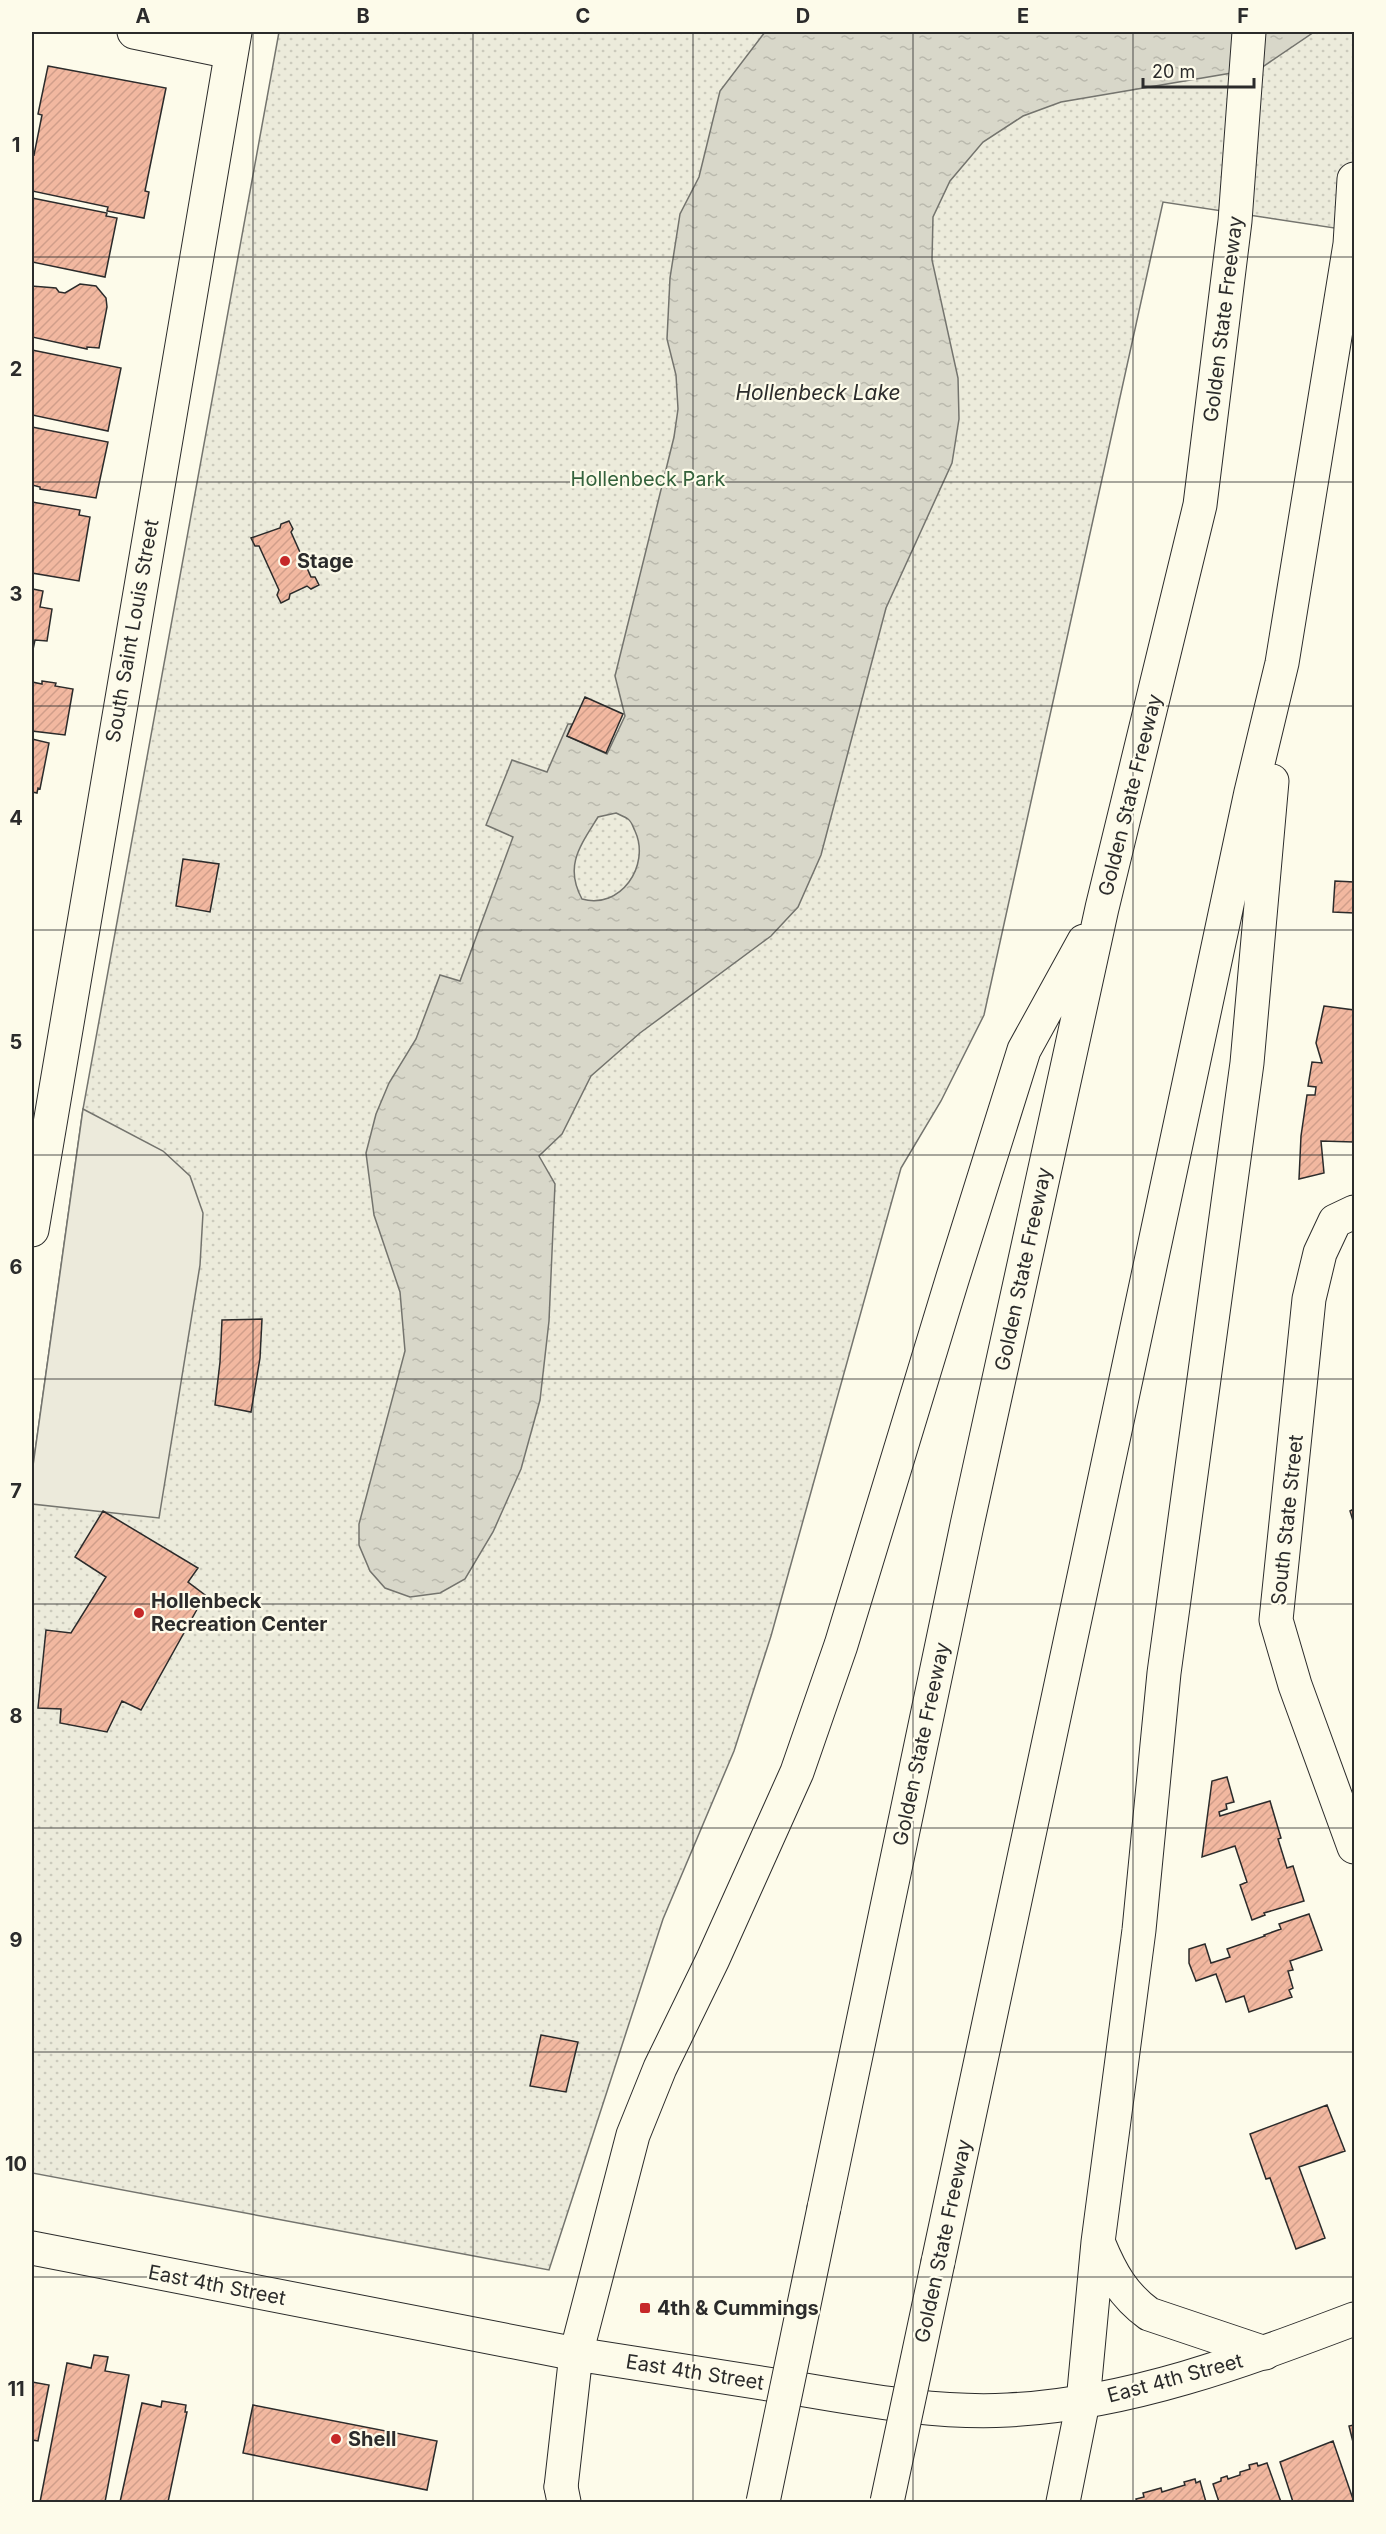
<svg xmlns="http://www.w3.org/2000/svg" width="1386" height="2534" font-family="Inter,sans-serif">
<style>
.park{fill:url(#park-dots);stroke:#74746e;stroke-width:1.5}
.parking{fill:#eceadb;stroke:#74746e;stroke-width:1.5}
.water{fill:url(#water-ripples);stroke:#74746e;stroke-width:1.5;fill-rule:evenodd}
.building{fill:url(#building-hatch);stroke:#2b2b2b;stroke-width:1.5}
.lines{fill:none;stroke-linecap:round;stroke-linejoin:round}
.street-casing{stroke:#2b2b2b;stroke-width:35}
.secondary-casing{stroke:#2b2b2b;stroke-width:35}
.primary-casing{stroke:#2b2b2b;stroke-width:35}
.highway-casing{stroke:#2b2b2b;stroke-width:35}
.street{stroke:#fdfbea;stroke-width:33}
.secondary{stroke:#fdfbea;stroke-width:33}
.primary{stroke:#fdfbea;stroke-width:33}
.highway{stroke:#fdfbea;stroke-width:33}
.highway-bridge-casing{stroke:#2b2b2b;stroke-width:35;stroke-linecap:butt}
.highway-bridge{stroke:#fdfbea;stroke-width:33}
.grid{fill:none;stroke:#2b2b2b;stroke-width:1.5;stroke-opacity:0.55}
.poi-dot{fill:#c62828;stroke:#fdfbea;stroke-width:2}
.labels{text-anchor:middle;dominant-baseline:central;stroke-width:4.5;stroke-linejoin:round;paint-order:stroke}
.street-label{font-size:20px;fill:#2b2b2b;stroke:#fdfbea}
.park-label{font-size:20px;fill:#34623c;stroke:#fdfbea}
.poi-label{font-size:20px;font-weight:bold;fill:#2b2b2b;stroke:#fdfbea;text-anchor:start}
.water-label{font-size:21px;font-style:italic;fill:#2b2b2b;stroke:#fdfbea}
.neatline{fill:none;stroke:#2b2b2b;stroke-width:2}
.grid-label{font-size:20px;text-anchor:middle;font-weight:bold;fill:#2b2b2b}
</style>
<defs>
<pattern id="park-dots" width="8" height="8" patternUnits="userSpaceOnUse" patternTransform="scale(1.5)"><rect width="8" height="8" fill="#ecebdb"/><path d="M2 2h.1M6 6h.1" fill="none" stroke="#cbcabc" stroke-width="1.8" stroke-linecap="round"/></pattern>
<pattern id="water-ripples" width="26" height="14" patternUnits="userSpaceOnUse" patternTransform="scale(1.5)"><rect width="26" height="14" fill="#d8d7c9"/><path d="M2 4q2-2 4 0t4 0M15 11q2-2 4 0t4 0" fill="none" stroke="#bab9ad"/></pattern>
<pattern id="building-hatch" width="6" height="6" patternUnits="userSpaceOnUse" patternTransform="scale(1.5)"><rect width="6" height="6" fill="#f2b8a0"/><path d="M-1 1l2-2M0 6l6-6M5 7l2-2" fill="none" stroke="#d09e8a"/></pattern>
</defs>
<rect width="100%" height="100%" fill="#fdfbea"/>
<path class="park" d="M 279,32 L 1354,32 L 1354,231 L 1163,202 L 984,1015 L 941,1101 L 901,1168 L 771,1636 L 734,1751 L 663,1919 L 549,2270 L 32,2173 L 32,1473 L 83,1109 Z"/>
<path class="parking" d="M 83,1109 L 163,1151 L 190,1176 L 203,1213 L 200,1265 L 159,1518 L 32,1504 L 32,1473 Z"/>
<path class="water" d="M 765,32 L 1314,32 L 1261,68 L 1061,102 L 1023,116 L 983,142 L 950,181 L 933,217 L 932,260 L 958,378 L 959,419 L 952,463 L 886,608 L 821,855 L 798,907 L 771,936 L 640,1033 L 591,1076 L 562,1134 L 539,1156 L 555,1184 L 549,1321 L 540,1400 L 521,1469 L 493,1532 L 465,1579 L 440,1593 L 410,1597 L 385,1588 L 370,1571 L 359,1545 L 359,1524 L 405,1351 L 400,1292 L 374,1215 L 366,1153 L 376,1114 L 389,1083 L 416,1039 L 440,975 L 460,981 L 513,837 L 486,825 L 512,760 L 547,772 L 568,724 L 572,724 L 567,736 L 607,754 L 625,716 L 615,676 L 674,437 L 678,409 L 676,375 L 667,339 L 670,278 L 680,214 L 699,177 L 720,91 ZM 616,813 C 620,815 625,817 628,819 C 632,822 633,827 635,831 C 651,866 620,910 582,899 C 564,866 580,846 598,817 Z"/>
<path class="building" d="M 48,66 L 166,88 L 145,191 L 149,192 L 144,218 L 107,211 L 108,207 L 32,191 L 32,154 L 34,155 L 42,115 L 38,114 Z
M 32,198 L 107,213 L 106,216 L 117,218 L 105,277 L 32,262 Z
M 80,284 L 96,286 L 106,298 L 107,307 L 99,348 L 87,347 L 87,349 L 32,337 L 32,286 L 56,288 L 59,292 L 65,293 Z
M 32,350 L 121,368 L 108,431 L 32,415 Z
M 32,427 L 108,442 L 96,498 L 40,489 L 40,487 L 32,485 Z
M 32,502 L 80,510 L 79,515 L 90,517 L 79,581 L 32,573 Z
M 289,521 L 293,529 L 291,532 L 311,577 L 315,577 L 319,585 L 311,589 L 307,586 L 290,594 L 289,599 L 281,603 L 277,595 L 279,590 L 259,546 L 255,546 L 251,538 L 280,528 L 281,524 Z
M 32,586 L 33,589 L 43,591 L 40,607 L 52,609 L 47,641 L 35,640 L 32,654 Z
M 42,681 L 56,683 L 55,686 L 73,689 L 65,735 L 32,731 L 32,682 L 42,684 Z
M 585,697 L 623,714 L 606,753 L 567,736 Z
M 32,739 L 49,743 L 40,789 L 38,788 L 37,793 L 32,792 Z
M 183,859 L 219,864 L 210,912 L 176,906 Z
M 1335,881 L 1354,882 L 1354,913 L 1333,912 Z
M 1324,1006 L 1354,1010 L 1354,1142 L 1321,1141 L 1324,1173 L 1299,1179 L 1301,1136 L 1307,1095 L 1315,1095 L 1316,1087 L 1308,1086 L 1312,1062 L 1322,1063 L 1316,1043 Z
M 262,1319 L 260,1358 L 251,1412 L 215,1405 L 220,1362 L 222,1320 Z
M 1354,1509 L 1354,1524 L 1350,1511 Z
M 103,1511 L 198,1568 L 188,1582 L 205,1595 L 141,1710 L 122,1701 L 107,1732 L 60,1723 L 61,1709 L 38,1708 L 46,1630 L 71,1633 L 106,1577 L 75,1557 Z
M 1227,1777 L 1234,1802 L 1226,1804 L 1227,1809 L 1219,1812 L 1220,1816 L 1270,1801 L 1281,1838 L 1278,1839 L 1287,1868 L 1293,1866 L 1304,1901 L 1264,1913 L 1265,1915 L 1252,1920 L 1240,1885 L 1247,1882 L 1235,1846 L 1202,1857 L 1212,1781 Z
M 1309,1914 L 1322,1950 L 1290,1961 L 1293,1970 L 1288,1971 L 1293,1988 L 1289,1990 L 1292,1997 L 1249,2012 L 1244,1996 L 1226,2002 L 1216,1974 L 1196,1981 L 1189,1963 L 1189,1949 L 1205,1944 L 1211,1963 L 1230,1957 L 1227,1949 L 1265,1936 L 1264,1935 L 1281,1929 L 1279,1924 Z
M 541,2035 L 578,2042 L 566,2092 L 530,2086 Z
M 1327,2105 L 1345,2151 L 1299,2167 L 1325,2238 L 1296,2249 L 1270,2178 L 1266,2179 L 1250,2134 Z
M 94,2355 L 108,2357 L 105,2371 L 129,2375 L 105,2502 L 40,2502 L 67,2363 L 91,2368 Z
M 32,2382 L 49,2385 L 38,2441 L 32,2440 Z
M 162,2401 L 186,2405 L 185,2412 L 187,2412 L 168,2502 L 120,2502 L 142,2403 L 161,2407 Z
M 253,2405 L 437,2441 L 427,2490 L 243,2453 Z
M 1354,2425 L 1354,2446 L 1349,2426 Z
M 1333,2441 L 1354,2502 L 1293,2502 L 1280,2462 Z
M 1257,2463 L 1258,2466 L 1267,2463 L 1281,2502 L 1219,2502 L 1213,2484 L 1221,2481 L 1221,2478 L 1227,2476 L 1228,2479 L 1240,2475 L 1240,2472 L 1250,2469 L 1249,2465 Z
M 1195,2479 L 1196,2483 L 1200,2481 L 1206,2502 L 1137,2502 L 1136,2499 L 1144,2497 L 1143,2493 L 1161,2488 L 1162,2492 L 1185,2485 L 1184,2482 Z"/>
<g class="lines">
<defs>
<path id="street" d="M 134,32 L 231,52
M 1354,1212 L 1335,1221 L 1320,1253 L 1309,1299 L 1276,1620 L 1295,1685 L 1354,1847
M 32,1230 L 235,32"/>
<path id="secondary" d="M 32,2248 L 576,2354"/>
<path id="primary" d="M 561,2487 L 576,2354 C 647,2365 717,2376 787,2387 C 860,2399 934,2414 1008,2410 C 1129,2404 1243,2361 1354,2319"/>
<path id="highway" d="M 824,2208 L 967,1525 L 1102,908 L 1200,505 L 1235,221 L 1249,32
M 1099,2244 C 1111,2273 1123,2295 1149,2314 L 1265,2353
M 938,2262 L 1251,792 L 1282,663 L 1350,244 L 1354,179
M 576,2354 L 633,2135 L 660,2068 L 713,1959 L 797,1772 L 841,1645 L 952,1280 L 1024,1050 L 1084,941
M 561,2487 L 564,2502
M 1063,2502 L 1083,2402 L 1098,2242 L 1139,1930 L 1164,1673 L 1247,1063 L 1272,781"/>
</defs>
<use href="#street" class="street-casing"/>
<use href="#secondary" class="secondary-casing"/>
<use href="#primary" class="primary-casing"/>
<use href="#highway" class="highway-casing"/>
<use href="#street" class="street"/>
<use href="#secondary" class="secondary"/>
<use href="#primary" class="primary"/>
<use href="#highway" class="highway"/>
<defs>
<path id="highway-bridge" d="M 763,2502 L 824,2208
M 887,2502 L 938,2262"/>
</defs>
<use href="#highway-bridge" class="highway-bridge-casing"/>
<use href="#highway-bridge" class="highway-bridge"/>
</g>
<path class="grid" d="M 253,32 L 253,2502M 473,32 L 473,2502M 693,32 L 693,2502M 913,32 L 913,2502M 1133,32 L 1133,2502M 32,257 L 1354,257M 32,482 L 1354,482M 32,706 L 1354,706M 32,930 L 1354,930M 32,1155 L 1354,1155M 32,1379 L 1354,1379M 32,1604 L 1354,1604M 32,1828 L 1354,1828M 32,2052 L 1354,2052M 32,2277 L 1354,2277"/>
<g class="poi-dot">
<circle cx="285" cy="561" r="6"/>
<circle cx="139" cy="1613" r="6"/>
<rect x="639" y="2302" width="12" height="12" rx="3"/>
<circle cx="336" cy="2439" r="6"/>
</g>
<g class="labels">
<g class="street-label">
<text transform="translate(1223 319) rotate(-83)">Golden State Freeway</text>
<text transform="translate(132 631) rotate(-80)">South Saint Louis Street</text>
<text transform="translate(1130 795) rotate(-76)">Golden State Freeway</text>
<text transform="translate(1023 1269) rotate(-78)">Golden State Freeway</text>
<text transform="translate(1287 1520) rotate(-84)">South State Street</text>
<text transform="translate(921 1744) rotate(-78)">Golden State Freeway</text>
<text transform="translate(943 2241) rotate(-78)">Golden State Freeway</text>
<text transform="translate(217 2285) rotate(11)">East 4th Street</text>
<text transform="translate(695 2372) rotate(9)">East 4th Street</text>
<text transform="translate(1175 2378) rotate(-15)">East 4th Street</text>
</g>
<g class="park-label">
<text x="648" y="479">Hollenbeck Park</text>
</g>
<g class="poi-label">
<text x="297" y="561">Stage</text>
<text x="151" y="1601">Hollenbeck<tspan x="151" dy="23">Recreation Center</tspan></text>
<text x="657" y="2308">4th &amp; Cummings</text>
<text x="348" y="2439">Shell</text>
</g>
<g class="water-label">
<text x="818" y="392">Hollenbeck Lake</text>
</g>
</g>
<rect width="1386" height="2534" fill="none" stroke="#fdfbea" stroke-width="66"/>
<path d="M1143 78v9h111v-9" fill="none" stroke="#2b2b2b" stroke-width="3"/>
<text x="1152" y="78" font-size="18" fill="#2b2b2b" stroke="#fdfbea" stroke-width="4.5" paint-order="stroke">20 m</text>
<rect x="33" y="33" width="1320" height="2468" class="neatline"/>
<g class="grid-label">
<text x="143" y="23">A</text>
<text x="363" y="23">B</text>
<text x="583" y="23">C</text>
<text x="803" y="23">D</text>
<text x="1023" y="23">E</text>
<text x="1243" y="23">F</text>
<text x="16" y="152">1</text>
<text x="16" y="376">2</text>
<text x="16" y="601">3</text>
<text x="16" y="825">4</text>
<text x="16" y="1049">5</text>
<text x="16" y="1274">6</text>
<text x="16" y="1498">7</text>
<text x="16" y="1723">8</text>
<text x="16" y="1947">9</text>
<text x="16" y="2171">10</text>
<text x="16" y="2396">11</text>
</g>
</svg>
